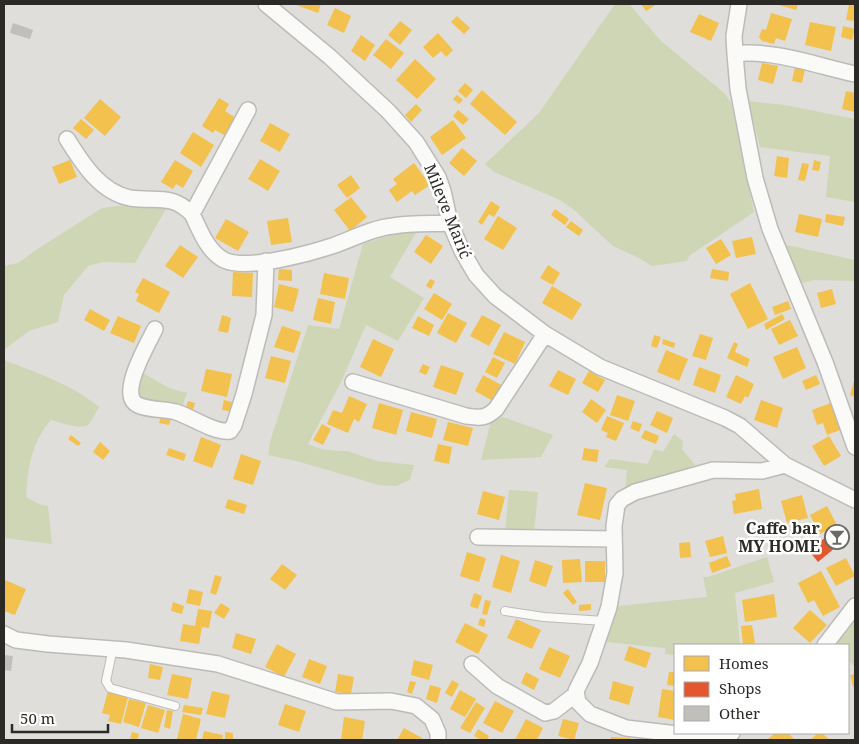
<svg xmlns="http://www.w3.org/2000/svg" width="859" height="744" font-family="'Noto Serif',serif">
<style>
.green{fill:#ced6b5}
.homes{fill:#f2c14e}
.shops{fill:#e4572e}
.building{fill:#c0bfbc}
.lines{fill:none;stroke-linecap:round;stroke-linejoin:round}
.lane-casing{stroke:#bcbbb8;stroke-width:10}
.street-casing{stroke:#bcbbb8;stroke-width:18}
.lane{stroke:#fafaf9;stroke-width:8}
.street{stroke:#fafaf9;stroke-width:15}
.labels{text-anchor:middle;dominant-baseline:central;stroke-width:5;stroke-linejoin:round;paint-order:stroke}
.street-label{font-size:16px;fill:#2b2a27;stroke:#fff}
.poi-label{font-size:16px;font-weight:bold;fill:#2b2a27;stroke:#fff;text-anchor:end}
</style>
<rect width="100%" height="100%" fill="#dfdeda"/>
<path class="green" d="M 615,4 L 629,4 L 662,42 L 717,87 L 725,94 L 731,103 L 754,212 L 689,256 L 687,261 L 652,266 L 639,258 L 613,246 L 574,210 L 560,200 L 494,172 L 485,164 L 539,113 Z
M 748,101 L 785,105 L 855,119 L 855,202 L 826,197 L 830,156 L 760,147 Z
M 125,205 L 167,207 L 135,263 L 103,262 L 88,266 L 64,295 L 58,322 L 29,331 L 5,349 L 4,353 L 4,266 L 18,263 L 36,250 L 102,208 Z
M 417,231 L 390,277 L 424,298 L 398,341 L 366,325 L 341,382 L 308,444 L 321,449 L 338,451 L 347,451 L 377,461 L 414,465 L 410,480 L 396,486 L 379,485 L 300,462 L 268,455 L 270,442 L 308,325 L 339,329 L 363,244 L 397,233 Z
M 782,244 L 855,260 L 855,281 L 814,280 L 802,283 Z
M 4,360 C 37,373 71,384 99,407 C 96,412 92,421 88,425 C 80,430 59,422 51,420 C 31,443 28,467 26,497 L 39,504 L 48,506 L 52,544 L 4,538 Z
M 141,372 L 169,388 L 187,393 L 181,409 L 141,400 L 136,391 Z
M 503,417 L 553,435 L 541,457 L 481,460 L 491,421 Z
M 674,434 L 683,441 L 682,449 L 695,465 L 625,493 L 627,470 L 604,467 L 610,459 L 648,464 L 654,449 L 663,452 Z
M 509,490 L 538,492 L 534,533 L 505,532 Z
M 767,557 L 774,582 L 735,593 L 740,645 L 675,645 L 675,655 L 665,654 L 665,648 L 606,642 L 617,606 L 707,597 L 703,577 L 708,577 Z
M 855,621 L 855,667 L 848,660 L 848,645 L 836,645 Z"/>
<path class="homes" d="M 296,4 L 321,4 L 318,13 L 296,5 Z
M 641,4 L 657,4 L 646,11 Z
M 775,4 L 798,4 L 796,10 Z
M 849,4 L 855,4 L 855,21 L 846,20 Z
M 335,8 L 351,16 L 344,33 L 327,25 Z
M 771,13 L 792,19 L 785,41 L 776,38 L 774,44 L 762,41 L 759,37 L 762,29 L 766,30 Z
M 699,14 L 719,23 L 711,41 L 690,32 Z
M 457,16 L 470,28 L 464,34 L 451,22 Z
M 400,21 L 412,30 L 400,45 L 388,35 Z
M 810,22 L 836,27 L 831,51 L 805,45 Z
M 843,26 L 855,29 L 852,40 L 841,37 Z
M 438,33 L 453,50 L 446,57 L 441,51 L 433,58 L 423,47 Z
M 361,35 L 375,45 L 365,61 L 351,51 Z
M 386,39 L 404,53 L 391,69 L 373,55 Z
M 415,59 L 436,79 L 417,99 L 396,80 Z
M 762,63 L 778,66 L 773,84 L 758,80 Z
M 795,67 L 805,69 L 802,83 L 792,81 Z
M 465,83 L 473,90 L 466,98 L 458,91 Z
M 482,90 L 517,122 L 505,135 L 470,104 Z
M 846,91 L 855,93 L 855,112 L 842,109 Z
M 457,95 L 463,100 L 459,104 L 453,99 Z
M 219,98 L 229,104 L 225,111 L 236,118 L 226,136 L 215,130 L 213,133 L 202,126 Z
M 100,99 L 121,117 L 105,136 L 84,118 Z
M 416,104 L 422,110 L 411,122 L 405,115 Z
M 458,110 L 469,119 L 463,125 L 453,116 Z
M 81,119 L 94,130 L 86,139 L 73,128 Z
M 453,120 L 466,138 L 442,155 L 430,137 Z
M 270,123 L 290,134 L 280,152 L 260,141 Z
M 193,132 L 214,145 L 201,167 L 180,153 Z
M 462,148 L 477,161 L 464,176 L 449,163 Z
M 777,156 L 789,158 L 787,178 L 774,176 Z
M 260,159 L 280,171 L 268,191 L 248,179 Z
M 70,160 L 77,177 L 59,184 L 52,167 Z
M 175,160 L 193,171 L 183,188 L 176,184 L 173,189 L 161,182 Z
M 814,160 L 821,162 L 819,171 L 812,170 Z
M 414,163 L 430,185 L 415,195 L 412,191 L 397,202 L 389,190 L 397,184 L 393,179 Z
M 802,163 L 809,164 L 805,181 L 798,180 Z
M 351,175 L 360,188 L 347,198 L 337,185 Z
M 351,197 L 367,217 L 350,231 L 334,210 Z
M 491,201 L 500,207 L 494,217 L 489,214 L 482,225 L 478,222 Z
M 555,209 L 569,219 L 565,225 L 551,215 Z
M 799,214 L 822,219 L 818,237 L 795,232 Z
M 826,214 L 845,217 L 843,226 L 825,222 Z
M 498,216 L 517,228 L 503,250 L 484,239 Z
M 288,218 L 292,242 L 271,245 L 267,221 Z
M 226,219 L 249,232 L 238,251 L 215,238 Z
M 571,221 L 583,230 L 579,236 L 566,227 Z
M 426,235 L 443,246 L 431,264 L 414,252 Z
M 752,237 L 756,254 L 736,258 L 732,241 Z
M 721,239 L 731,255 L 716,264 L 706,248 Z
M 180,245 L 198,257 L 183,278 L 165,266 Z
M 548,265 L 560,273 L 553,285 L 540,278 Z
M 279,269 L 292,270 L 292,281 L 278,280 Z
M 712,269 L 729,272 L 728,281 L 710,278 Z
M 233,272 L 253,273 L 252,297 L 232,296 Z
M 324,273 L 349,278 L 345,299 L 320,294 Z
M 143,278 L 170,292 L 159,313 L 136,301 L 139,294 L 135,292 Z
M 430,279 L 435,281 L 431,289 L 426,286 Z
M 750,283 L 768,319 L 748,329 L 730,294 Z
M 279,284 L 299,289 L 293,312 L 274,307 Z
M 552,286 L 582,304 L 572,320 L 542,303 Z
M 832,289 L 836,304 L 821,308 L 817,293 Z
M 434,293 L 452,304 L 442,320 L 424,309 Z
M 318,298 L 335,302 L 331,324 L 313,320 Z
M 788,301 L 791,309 L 775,315 L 772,307 Z
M 90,309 L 110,320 L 104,331 L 84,320 Z
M 448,313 L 467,323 L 456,343 L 437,333 Z
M 782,314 L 785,319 L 766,330 L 764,324 Z
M 222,315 L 231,318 L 228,333 L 218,331 Z
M 482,315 L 501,325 L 489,346 L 470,336 Z
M 118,316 L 141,326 L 134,343 L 110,333 Z
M 418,316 L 434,325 L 429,336 L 412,328 Z
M 790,320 L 798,336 L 779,345 L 771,329 Z
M 282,326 L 301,332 L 294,353 L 274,347 Z
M 504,332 L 525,342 L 515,364 L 493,354 Z
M 700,334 L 713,338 L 706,360 L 692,356 Z
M 654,335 L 661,337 L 657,348 L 651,346 Z
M 373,339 L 394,349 L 381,377 L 360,367 Z
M 663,339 L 675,343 L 674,348 L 662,344 Z
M 734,342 L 738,344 L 735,352 L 750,359 L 747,367 L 727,358 Z
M 797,347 L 806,368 L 783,379 L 773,357 Z
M 666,350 L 688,359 L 679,381 L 657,372 Z
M 271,356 L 291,361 L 285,383 L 265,378 Z
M 493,357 L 505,363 L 497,378 L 485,372 Z
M 423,364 L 430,367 L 426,375 L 419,372 Z
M 441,365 L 464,373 L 456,395 L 433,387 Z
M 699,367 L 721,375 L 715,393 L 693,385 Z
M 206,369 L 232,374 L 227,397 L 201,391 Z
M 558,370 L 576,379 L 568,395 L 549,386 Z
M 589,371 L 605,380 L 598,392 L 582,383 Z
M 483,375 L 503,386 L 495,402 L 475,391 Z
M 736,375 L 754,384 L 748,398 L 745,396 L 741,404 L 726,397 Z
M 816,375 L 820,384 L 806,390 L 802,381 Z
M 855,377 L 855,397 L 850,395 Z
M 617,395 L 635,401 L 628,421 L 610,415 Z
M 349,396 L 367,404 L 359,422 L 354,419 L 348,433 L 327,424 L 333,410 L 342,413 Z
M 591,399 L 606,410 L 597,423 L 582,412 Z
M 224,400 L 236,403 L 234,412 L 222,410 Z
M 761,400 L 783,408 L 777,428 L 754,420 Z
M 188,401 L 195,403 L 193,410 L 186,408 Z
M 379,403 L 403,410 L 396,435 L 372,428 Z
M 831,403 L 840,430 L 827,435 L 823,423 L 817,425 L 812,410 Z
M 657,411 L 673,418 L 667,433 L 650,425 Z
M 411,412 L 437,419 L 432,438 L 406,431 Z
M 161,416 L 171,418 L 169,425 L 159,423 Z
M 607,416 L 624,423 L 616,441 L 606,437 L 608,433 L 601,430 Z
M 633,421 L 642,424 L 639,432 L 630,428 Z
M 448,422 L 473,428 L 468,446 L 443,440 Z
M 322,424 L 331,429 L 323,445 L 313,440 Z
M 645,430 L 659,436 L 656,444 L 641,438 Z
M 71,435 L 81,443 L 78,446 L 68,439 Z
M 829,436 L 841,456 L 824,466 L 812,446 Z
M 201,437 L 221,445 L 212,468 L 193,461 Z
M 100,442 L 110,451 L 103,460 L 93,452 Z
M 438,444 L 452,447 L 449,464 L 434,461 Z
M 169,448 L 186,454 L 184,461 L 166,455 Z
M 584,448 L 599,450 L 597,462 L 582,460 Z
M 241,454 L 261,461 L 253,485 L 233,479 Z
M 585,483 L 607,488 L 600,520 L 577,515 Z
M 759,489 L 762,509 L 734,514 L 732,501 L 736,500 L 735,494 Z
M 483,491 L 505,497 L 499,520 L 477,514 Z
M 802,495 L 808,518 L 787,523 L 781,501 Z
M 228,499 L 247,505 L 244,514 L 225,508 Z
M 827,506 L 837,525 L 820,534 L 810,515 Z
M 723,536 L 727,553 L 710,557 L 705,541 Z
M 690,542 L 691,557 L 680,558 L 679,543 Z
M 467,552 L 486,558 L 479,582 L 460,576 Z
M 501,555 L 520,561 L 511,593 L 492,587 Z
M 727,556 L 731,566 L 712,573 L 709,563 Z
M 846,558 L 855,576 L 836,586 L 826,568 Z
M 580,559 L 582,582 L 563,583 L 562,560 Z
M 535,560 L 553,566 L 546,587 L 529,581 Z
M 585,561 L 605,561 L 605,582 L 585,582 Z
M 282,564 L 297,575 L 285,590 L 270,579 Z
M 821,571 L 840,607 L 823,616 L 814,600 L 808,603 L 798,583 Z
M 215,575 L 222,577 L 216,595 L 210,593 Z
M 5,580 L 26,589 L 15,615 L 4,611 Z
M 189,589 L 203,592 L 200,606 L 186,603 Z
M 568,589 L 577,602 L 573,605 L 563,593 Z
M 474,593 L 482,596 L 478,609 L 470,606 Z
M 774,594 L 777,617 L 745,622 L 742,600 Z
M 485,600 L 491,601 L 487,615 L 482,614 Z
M 173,602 L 184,606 L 182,614 L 171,611 Z
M 221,603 L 230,609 L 224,619 L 214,613 Z
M 591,604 L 591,610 L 579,611 L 579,605 Z
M 198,609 L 212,611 L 209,628 L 202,627 L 199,644 L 180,641 L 183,624 L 195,626 Z
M 810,610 L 827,625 L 810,643 L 793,628 Z
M 480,618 L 486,620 L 484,627 L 478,625 Z
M 516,619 L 541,630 L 532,649 L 507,638 Z
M 465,623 L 488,635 L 478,654 L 455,642 Z
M 752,625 L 755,643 L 743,645 L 741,626 Z
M 236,633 L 256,639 L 251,654 L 232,648 Z
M 277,644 L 296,654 L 284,677 L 265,667 Z
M 629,646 L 651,653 L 646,668 L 624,660 Z
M 549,647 L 570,656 L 560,678 L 539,669 Z
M 309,659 L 327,666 L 320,684 L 302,677 Z
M 414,660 L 433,665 L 429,680 L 411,675 Z
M 150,664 L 163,667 L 160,680 L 148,678 Z
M 526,672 L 539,679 L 534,690 L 521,683 Z
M 669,672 L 675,672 L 675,686 L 667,685 Z
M 172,674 L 192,678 L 188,699 L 167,695 Z
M 338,674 L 354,677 L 351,694 L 335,692 Z
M 855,674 L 855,686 L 853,687 L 850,675 Z
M 452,680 L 459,684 L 452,697 L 445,693 Z
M 410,681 L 416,682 L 412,694 L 407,692 Z
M 613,681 L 634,687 L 629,705 L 609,699 Z
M 430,685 L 441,688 L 437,703 L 426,699 Z
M 662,689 L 675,691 L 675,720 L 658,717 Z
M 460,690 L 476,699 L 465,717 L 450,709 Z
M 108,691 L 128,697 L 121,724 L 108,721 L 110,715 L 102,713 Z
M 212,691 L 230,695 L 225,718 L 206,714 Z
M 129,699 L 146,703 L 139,727 L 123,722 Z
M 495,701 L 514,711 L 502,733 L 483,723 Z
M 476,702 L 485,708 L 470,733 L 460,728 Z
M 285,704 L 306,711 L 299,732 L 278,725 Z
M 148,705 L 165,710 L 158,733 L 141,728 Z
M 184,705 L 203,708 L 201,715 L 182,712 Z
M 167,710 L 173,711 L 170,729 L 164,727 Z
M 183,714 L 201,719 L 196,740 L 177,739 Z
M 344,717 L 365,721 L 362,740 L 341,740 Z
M 526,719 L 543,728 L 537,740 L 515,740 Z
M 563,719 L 579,723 L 574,740 L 558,736 Z
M 404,728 L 422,738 L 420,740 L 397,740 Z
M 478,729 L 489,736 L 487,740 L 481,740 L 474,736 Z
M 204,731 L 223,735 L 222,740 L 202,740 Z
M 132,732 L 139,734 L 137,740 L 130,738 Z
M 225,732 L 233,733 L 233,740 L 225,740 Z
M 775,733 L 788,733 L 795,740 L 767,740 Z
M 818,733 L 822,733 L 830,740 L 810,740 Z
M 611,737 L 630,738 L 630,740 L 611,740 Z"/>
<path class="shops" d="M 833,531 L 842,542 L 818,562 L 809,551 Z"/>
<path class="building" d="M 13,23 L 33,30 L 30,39 L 10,33 Z
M 4,655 L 13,656 L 11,671 L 4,670 Z"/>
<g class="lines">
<defs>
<path id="lane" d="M 505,611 L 544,617 L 604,621
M 113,648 L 106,681 L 110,688 L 175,706"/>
<path id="street" d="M 266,4 L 330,57 L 361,86 L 388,111 L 416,142 L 438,177 L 443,191 L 450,223 L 462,251 L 476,275 L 495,296 L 545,334 L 600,367 L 725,418 L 740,426 L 785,465 L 855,500
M 739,4 L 734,36 L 735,54 L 738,89 L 755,178 L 770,229 L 825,362 L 855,447
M 735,54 C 772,49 818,66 855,74
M 248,110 L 192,214 C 200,230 207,251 224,260 C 247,271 311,253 335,245 C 354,238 373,228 393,226 C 411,223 432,224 450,223
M 67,139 C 82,163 100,192 130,198 C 156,202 171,193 192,214
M 155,329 C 148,344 117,395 138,405 C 148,410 165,409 176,412 C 192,417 214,433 230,431 L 234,425 L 244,394 L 264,315 L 266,261
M 353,382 L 466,416 C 480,418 485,419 496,409 L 545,334
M 478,537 L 614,539
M 4,634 L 16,640 L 48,644 L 126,650 L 218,664 L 337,702 L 391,701 L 416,706 L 432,719 L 438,733 L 438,740
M 825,645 L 855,606
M 472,664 L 497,686 L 545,713 L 554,711 L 576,694
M 732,733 L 720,737 L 711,738 L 626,728 L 590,714 L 578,702 L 576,691 L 590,663 L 609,607 L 615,573 L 614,526 L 617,505 L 622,499 L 635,492 L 713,470 L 762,471 L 785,465"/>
</defs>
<use href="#lane" class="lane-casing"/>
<use href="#street" class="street-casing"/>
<use href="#lane" class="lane"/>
<use href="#street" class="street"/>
</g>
<defs>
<symbol id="bar-ring" viewBox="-11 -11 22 22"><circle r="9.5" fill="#fff" stroke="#6a6966" stroke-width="1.5"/><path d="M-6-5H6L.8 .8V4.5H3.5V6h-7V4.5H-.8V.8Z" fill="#6a6966"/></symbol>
</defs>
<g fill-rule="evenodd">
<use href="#bar-ring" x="823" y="523" width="28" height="28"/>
</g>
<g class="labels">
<g class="street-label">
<text transform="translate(448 211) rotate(68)">Mileve Marić</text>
</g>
<g class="poi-label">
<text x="820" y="528">Caffe bar<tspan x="820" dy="18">MY HOME</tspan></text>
</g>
</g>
<rect width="859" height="744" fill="none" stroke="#2b2a27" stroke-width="10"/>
<rect x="674" y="644" width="175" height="90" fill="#ffffff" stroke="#aaaaa9"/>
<rect x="684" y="656" width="25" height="15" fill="#f2c14e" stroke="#aaaaa9"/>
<text x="719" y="669" font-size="15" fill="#2b2a27">Homes</text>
<rect x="684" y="682" width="25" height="15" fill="#e4572e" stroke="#aaaaa9"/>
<text x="719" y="694" font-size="15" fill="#2b2a27">Shops</text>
<rect x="684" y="706" width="25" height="15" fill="#c0bfbc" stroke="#aaaaa9"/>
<text x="719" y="719" font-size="15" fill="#2b2a27">Other</text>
<path d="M12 724v8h96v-8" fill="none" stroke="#2b2a27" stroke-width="2.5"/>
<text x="20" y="724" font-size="15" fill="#2b2a27" stroke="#ffffff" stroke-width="4" paint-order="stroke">50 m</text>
</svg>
